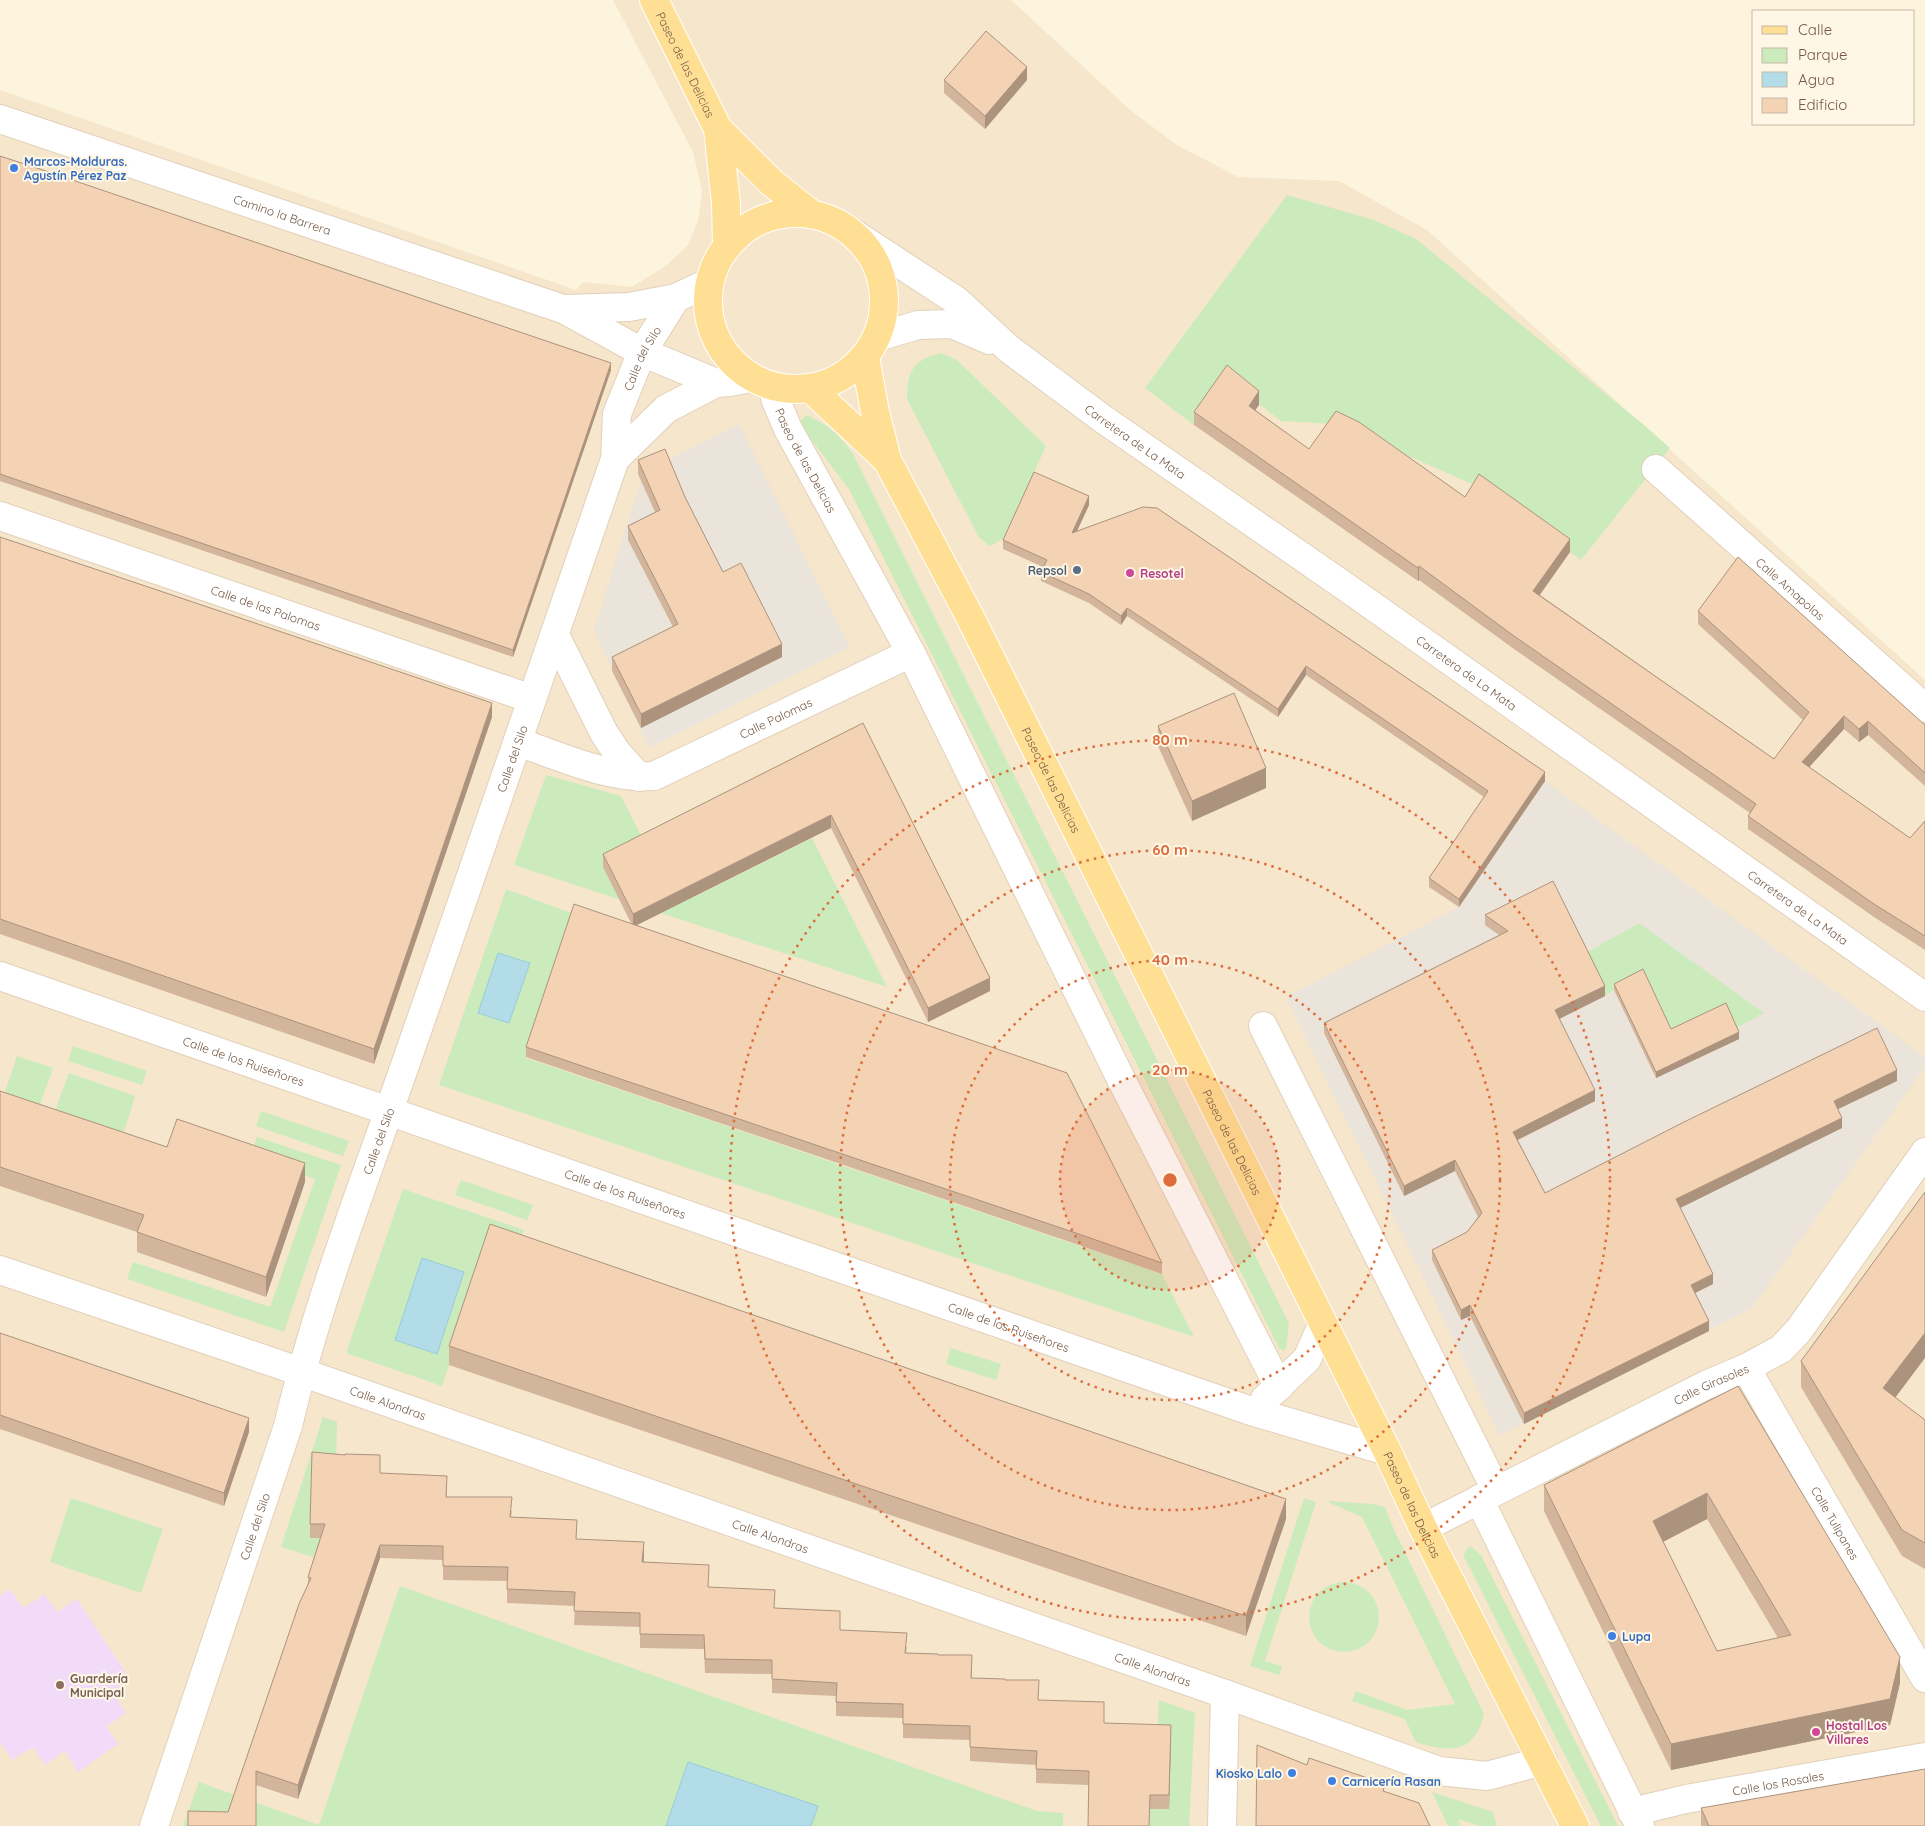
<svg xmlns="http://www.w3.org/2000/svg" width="1925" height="1826" font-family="Quicksand,sans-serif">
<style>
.residential{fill:#f5e6cc}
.industrial{fill:#ebe4db}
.education{fill:#f1dbf9}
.green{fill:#ccebbd}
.water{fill:#b2dce7;stroke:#98cbda}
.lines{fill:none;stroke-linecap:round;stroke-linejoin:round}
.minor-casing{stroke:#e2d0ba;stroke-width:30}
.major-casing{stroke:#fff;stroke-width:30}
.minor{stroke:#fff;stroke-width:28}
.major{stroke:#ffdf94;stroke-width:28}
.wall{fill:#d2b59b;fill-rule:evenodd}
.shaded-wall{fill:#ab937e}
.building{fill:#f4d2b4;stroke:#ab937e;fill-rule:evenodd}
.ring{fill:none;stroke:#dd6d3c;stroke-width:2.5;stroke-dasharray:2.5 5}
.shop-dot{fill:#3f7fe0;stroke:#fff7e6;stroke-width:2}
.service-dot{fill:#5c6f8a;stroke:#fff7e6;stroke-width:2}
.hotel-dot{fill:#d1479c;stroke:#fff7e6;stroke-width:2}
.education-dot{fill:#8d6e63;stroke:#fff7e6;stroke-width:2}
.labels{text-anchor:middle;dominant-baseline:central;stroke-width:4;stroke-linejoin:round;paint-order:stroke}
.street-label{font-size:12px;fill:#745945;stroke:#fff7e6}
.shop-label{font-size:12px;font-weight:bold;fill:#366cbe;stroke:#fff7e6;text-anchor:start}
.service-label{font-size:12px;font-weight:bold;fill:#4e5e75;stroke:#fff7e6;text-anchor:end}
.hotel-label{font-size:12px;font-weight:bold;fill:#b23c85;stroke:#fff7e6;text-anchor:start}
.education-label{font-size:12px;font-weight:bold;fill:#785e54;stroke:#fff7e6;text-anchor:start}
.centre{fill:#dd6d3c;stroke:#fff7e6;stroke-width:2.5}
.ring-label{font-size:15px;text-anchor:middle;font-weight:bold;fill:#dd6d3c;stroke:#fff7e6;stroke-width:4;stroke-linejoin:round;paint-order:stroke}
</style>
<rect width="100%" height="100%" fill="#fdf4de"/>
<path class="residential" d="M 613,0 L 1011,0 L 1130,110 L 1177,145 L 1238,177 L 1339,181 L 1427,230 L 1925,680 L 1925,1826 L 0,1826 L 0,90 L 576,290 L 583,282 L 632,287 L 667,265 L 687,246 L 698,222 L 702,191 L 693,152 Z"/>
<path class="industrial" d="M 739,424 L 850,647 L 649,748 L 594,630 L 641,480 L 640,474 Z
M 1545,781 L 1925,1057 L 1925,1067 L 1751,1309 L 1500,1435 L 1286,997 L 1459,907 Z"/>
<path class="education" d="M 10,1589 L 23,1608 L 44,1594 L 57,1612 L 77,1599 L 130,1679 L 112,1692 L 126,1713 L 106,1726 L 118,1744 L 78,1772 L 65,1751 L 45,1765 L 33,1747 L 12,1760 L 0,1742 L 0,1596 Z"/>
<path class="green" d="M 1287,195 L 1374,220 L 1416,239 L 1644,425 L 1670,448 L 1581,560 L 1479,487 L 1336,424 L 1281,421 L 1227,379 L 1194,425 L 1145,388 Z
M 941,353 L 957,360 L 1046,446 L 1003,539 L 989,546 L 978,536 L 907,399 C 908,371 912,360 941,353 Z
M 806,415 C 829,425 836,432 852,452 L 1289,1323 L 1286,1348 L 1284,1351 L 1279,1348 L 850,491 L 802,427 L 801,421 Z
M 546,775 L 621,796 L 646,845 L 604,867 L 610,880 L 692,898 L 812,838 L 887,987 L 514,865 Z
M 506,889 L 574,914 L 526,1058 L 1162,1274 L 1194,1337 L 439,1085 Z
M 1639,923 L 1764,1013 L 1734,1029 L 1671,1036 L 1614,990 L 1605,996 L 1584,954 Z
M 73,1046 L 147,1071 L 142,1085 L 68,1061 Z
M 17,1056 L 53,1068 L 34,1122 L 0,1107 Z
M 69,1073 L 135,1096 L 118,1151 L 49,1127 Z
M 261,1111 L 349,1141 L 343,1156 L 256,1126 Z
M 257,1137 L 341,1165 L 284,1332 L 127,1279 L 133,1262 L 270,1307 L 315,1179 L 250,1157 Z
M 461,1180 L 533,1205 L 527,1220 L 455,1195 Z
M 403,1189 L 524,1230 L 516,1253 L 475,1288 L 442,1386 L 346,1353 Z
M 951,1348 L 1001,1364 L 996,1380 L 946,1364 Z
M 323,1417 L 337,1422 L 336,1467 L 343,1539 L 319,1559 L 281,1547 Z
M 71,1498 L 163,1529 L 141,1593 L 50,1562 Z
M 1304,1498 L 1316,1502 L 1265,1661 L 1282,1666 L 1279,1675 L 1250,1666 Z
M 1328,1501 L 1372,1504 L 1385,1507 L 1394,1530 L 1484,1714 C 1474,1754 1451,1753 1416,1742 L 1405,1719 L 1352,1701 L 1356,1691 L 1407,1710 L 1455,1704 L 1362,1517 L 1330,1503 Z
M 1469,1546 L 1473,1548 L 1481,1555 L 1618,1826 L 1601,1826 L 1463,1555 Z
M1309 1617a35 35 0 1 1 70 0a35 35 0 1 1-70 0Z
M 400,1586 L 1037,1811 L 1063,1813 L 1063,1826 L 183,1826 L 199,1782 L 319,1825 Z
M 1159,1700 L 1195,1713 L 1189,1826 L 1133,1826 L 1157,1738 Z
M 1432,1792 L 1493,1812 L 1497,1826 L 1481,1826 L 1458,1819 L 1461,1826 L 1448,1826 Z"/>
<path class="water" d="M 498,953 L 530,963 L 509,1023 L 478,1013 Z
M 422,1258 L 464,1272 L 437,1354 L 395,1340 Z
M 688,1762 L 818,1806 L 811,1826 L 666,1826 Z"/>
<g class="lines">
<defs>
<g id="minor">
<path id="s1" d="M 0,119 L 563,309 L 642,352 L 716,383"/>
<path id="s2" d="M 856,235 L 957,301 L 1009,349 L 1103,419 L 1353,592 L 1925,997"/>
<path d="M 564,309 L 629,307 L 676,298"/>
<path d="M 878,337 L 918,325 L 952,324 L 989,340"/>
<path id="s3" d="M 772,387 L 776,401 L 788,429 L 911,653 L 1122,1081 L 1279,1387"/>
<path d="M 615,459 L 666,409 L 716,383 L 730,382 L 751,378"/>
<path id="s4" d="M 1656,469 L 1925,708"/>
<path id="s5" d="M 0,516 L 532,699"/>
<path d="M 555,635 L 604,733 L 618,754 L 639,777"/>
<path id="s6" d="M 518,742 C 562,757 608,779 654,776 L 911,653"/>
<path id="s7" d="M 0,976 L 1251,1411 L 1387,1451"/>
<path d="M 1263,1026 L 1496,1490"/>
<path id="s8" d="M 0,1270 L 275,1363 L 1225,1694 L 1439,1771 L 1487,1776 L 1543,1761"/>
<path id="s9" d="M 1746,1368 L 1925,1678"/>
<path d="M 1265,1399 L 1307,1359 L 1323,1323"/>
<path d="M 1479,1499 L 1640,1826"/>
<path id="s10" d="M 1423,1528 L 1706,1385 L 1746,1368 L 1781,1349 L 1799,1330 L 1925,1152"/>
<path id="s11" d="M 1632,1812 L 1686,1799 L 1925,1757"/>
<path id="s12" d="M 154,1826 L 288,1426 C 318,1298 367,1175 410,1051 C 479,854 547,657 615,459 L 617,414 L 642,352 L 676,298 L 710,282"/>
<path d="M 1222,1826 L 1225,1694"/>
</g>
<g id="major">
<path id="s13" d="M 654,0 L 718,129 L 771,182 L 810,213"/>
<path d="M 718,129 L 726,204 L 727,246"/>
<circle cx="796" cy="301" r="88"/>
<path id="s14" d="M 865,357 L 875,412 L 887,460 L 970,617 L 1387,1451 L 1423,1528 L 1575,1826"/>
<path d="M 810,388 L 887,460"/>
</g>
</defs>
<use href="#minor" class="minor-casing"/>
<use href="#major" class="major-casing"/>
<use href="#minor" class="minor"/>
<use href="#major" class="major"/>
</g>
<path class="wall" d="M 944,80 L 1027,80 L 985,129 L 944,93 Z
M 0,156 L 611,370 L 513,657 L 0,481 Z
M 1259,405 L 1255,410 L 1309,449 L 1465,497 L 1570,552 L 1540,595 L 1774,759 L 1803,720 L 1698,624 L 1698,611 L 1925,725 L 1925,786 L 1868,735 L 1859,742 L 1844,729 L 1809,767 L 1910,838 L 1925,821 L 1925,950 L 1874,917 L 1748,829 L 1748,816 L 1750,813 L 1514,649 L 1419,580 L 1418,581 L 1194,425 L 1194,412 Z
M 638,460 L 685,497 L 723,572 L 782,657 L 641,728 L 612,671 L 612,657 L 673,627 L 628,540 L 628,526 L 655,512 L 638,474 Z
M 1089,505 L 1077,531 L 1545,781 L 1459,907 L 1429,887 L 1429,878 L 1484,797 L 1306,675 L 1278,717 L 1127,616 L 1121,625 L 1089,603 L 1041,581 L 1041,572 L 1043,567 L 1003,549 L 1003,540 Z
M 0,537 L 492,717 L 374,1064 L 0,934 Z
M 863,723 L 990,991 L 928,1022 L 831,828 L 637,925 L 1162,1263 L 1162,1274 L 1070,1242 L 526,1057 L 526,1047 L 631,923 L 603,867 L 603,854 Z
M 1158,726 L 1266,788 L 1192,821 L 1158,746 Z
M 1485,915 L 1605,996 L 1559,1019 L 1595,1101 L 1518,1140 L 1545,1193 L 1897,1081 L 1838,1109 L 1842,1128 L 1680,1208 L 1713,1284 L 1695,1293 L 1709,1331 L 1524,1424 L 1470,1316 L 1461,1320 L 1432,1260 L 1432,1250 L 1467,1232 L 1478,1217 L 1455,1171 L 1404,1196 L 1324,1033 L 1324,1023 L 1499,935 L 1485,925 Z
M 1614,984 L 1671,1029 L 1739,1039 L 1656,1078 L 1614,990 Z
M 0,1091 L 167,1147 L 305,1182 L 266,1297 L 137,1252 L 137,1232 L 0,1186 Z
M 0,1331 L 0,1333 L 249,1432 L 224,1506 L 0,1429 Z
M 449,1346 L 1286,1519 L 1246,1636 L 449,1365 Z
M 1801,1361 L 1895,1398 L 1925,1420 L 1925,1569 L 1902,1556 L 1801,1387 Z
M 1738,1386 L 1900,1683 L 1890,1725 L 1671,1770 L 1544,1511 L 1544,1485 ZM 1707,1519 L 1778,1638 L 1717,1651 L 1663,1542 Z
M 345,1455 L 380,1473 L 447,1490 L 447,1497 L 512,1511 L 511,1517 L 577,1539 L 644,1556 L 644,1562 L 709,1587 L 774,1608 L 840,1630 L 907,1647 L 906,1653 L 938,1655 L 972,1669 L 972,1678 L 1005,1680 L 1039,1700 L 1104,1723 L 1171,1739 L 1169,1809 L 1150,1809 L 1089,1785 L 1036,1783 L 1036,1765 L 970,1761 L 970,1740 L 903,1738 L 903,1718 L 836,1716 L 836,1696 L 772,1693 L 772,1674 L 705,1673 L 704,1649 L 640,1648 L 640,1627 L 574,1625 L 575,1606 L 507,1603 L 507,1581 L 443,1580 L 443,1560 L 380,1558 L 298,1799 L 256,1785 L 228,1812 L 308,1583 L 308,1577 L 320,1538 L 310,1538 L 310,1524 Z
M 1701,1808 L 1925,1826 L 1701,1826 Z"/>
<path class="shaded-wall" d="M 1027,67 L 1027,80 L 985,129 L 985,116 Z
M 611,363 L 611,370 L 513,657 L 513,650 Z
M 1259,391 L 1259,405 L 1249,419 L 1249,406 Z
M 1089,496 L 1089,505 L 1072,542 L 1072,533 Z
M 1570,539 L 1570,552 L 1533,604 L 1533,591 Z
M 1419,566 L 1419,580 L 1418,581 L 1418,568 Z
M 1127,608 L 1127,616 L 1121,625 L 1121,616 Z
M 782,644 L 782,657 L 641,728 L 641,714 Z
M 1306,666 L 1306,675 L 1278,717 L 1278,709 Z
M 492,703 L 492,717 L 374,1064 L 374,1049 Z
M 1844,716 L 1844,729 L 1802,775 L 1802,762 Z
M 1868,721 L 1868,735 L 1859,742 L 1859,729 Z
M 1266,768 L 1266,788 L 1192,821 L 1192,801 Z
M 1545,772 L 1545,781 L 1459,907 L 1459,899 Z
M 831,815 L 831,828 L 633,927 L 633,914 Z
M 990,978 L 990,991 L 928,1022 L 928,1008 Z
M 1605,986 L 1605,996 L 1555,1021 L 1555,1010 Z
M 1739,1032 L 1739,1039 L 1656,1078 L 1656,1072 Z
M 1897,1070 L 1897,1081 L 1834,1111 L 1834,1101 Z
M 1595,1090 L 1595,1101 L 1513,1142 L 1513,1132 Z
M 1842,1118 L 1842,1128 L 1676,1210 L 1676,1199 Z
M 1455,1160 L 1455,1171 L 1404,1196 L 1404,1186 Z
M 305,1163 L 305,1182 L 266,1297 L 266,1277 Z
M 1713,1274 L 1713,1284 L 1691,1295 L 1691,1285 Z
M 1470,1305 L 1470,1316 L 1461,1320 L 1461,1310 Z
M 1709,1321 L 1709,1331 L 1524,1424 L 1524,1413 Z
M 1925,1333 L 1925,1358 L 1883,1414 L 1883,1388 Z
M 249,1418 L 249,1432 L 224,1506 L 224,1493 Z
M 1707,1493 L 1707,1519 L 1653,1547 L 1653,1521 Z
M 1286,1499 L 1286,1519 L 1246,1636 L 1246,1616 Z
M 644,1542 L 644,1556 L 642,1576 L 642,1562 Z
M 380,1545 L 380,1558 L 298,1799 L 298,1785 Z
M 1900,1657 L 1900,1683 L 1890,1725 L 1671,1770 L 1671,1744 Z
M 1171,1725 L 1171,1739 L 1169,1809 L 1169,1795 Z"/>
<path class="building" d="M 986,31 L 1027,67 L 985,116 L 944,80 Z
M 0,156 L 37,168 L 611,363 L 513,650 L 0,474 Z
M 1227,365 L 1259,391 L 1249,406 L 1309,449 L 1336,411 L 1359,422 L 1465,497 L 1479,474 L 1570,539 L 1533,591 L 1774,759 L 1809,712 L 1698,611 L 1738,557 L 1925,725 L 1925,773 L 1868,721 L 1859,729 L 1844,716 L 1802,762 L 1910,838 L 1925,821 L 1925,936 L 1874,904 L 1748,816 L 1756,804 L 1514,636 L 1419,566 L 1418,568 L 1194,412 Z
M 665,449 L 685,497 L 723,572 L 741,563 L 782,644 L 641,714 L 612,657 L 678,624 L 628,526 L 660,510 L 638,460 Z
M 1034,472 L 1089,496 L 1072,533 L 1143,507 L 1157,508 L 1545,772 L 1459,899 L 1429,878 L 1488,791 L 1306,666 L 1278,709 L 1127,608 L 1121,616 L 1089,594 L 1041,572 L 1047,560 L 1003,540 Z
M 0,537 L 492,703 L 374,1049 L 0,919 Z
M 1234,693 L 1266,768 L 1192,801 L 1158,726 Z
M 863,723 L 990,978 L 928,1008 L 831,815 L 633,914 L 603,854 Z
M 1553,881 L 1605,986 L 1555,1010 L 1595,1090 L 1513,1132 L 1545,1193 L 1684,1122 L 1877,1028 L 1897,1070 L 1834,1101 L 1842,1118 L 1676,1199 L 1713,1274 L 1691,1285 L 1709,1321 L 1524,1413 L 1470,1305 L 1461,1310 L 1432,1250 L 1467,1232 L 1482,1213 L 1455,1160 L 1404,1186 L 1324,1023 L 1508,931 L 1485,915 Z
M 574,904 L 1067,1073 L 1162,1263 L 1070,1231 L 526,1047 Z
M 1643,969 L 1671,1029 L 1726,1003 L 1739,1032 L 1656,1072 L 1614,984 Z
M 0,1091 L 167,1147 L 177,1119 L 305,1163 L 266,1277 L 137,1232 L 144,1215 L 0,1167 Z
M 1925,1192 L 1925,1333 L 1883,1388 L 1925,1420 L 1925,1543 L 1902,1530 L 1801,1361 Z
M 490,1224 L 1286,1499 L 1246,1616 L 449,1346 Z
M 0,1333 L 249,1418 L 224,1493 L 0,1415 Z
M 1738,1386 L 1900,1657 L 1890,1699 L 1671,1744 L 1544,1485 ZM 1707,1493 L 1791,1635 L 1717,1651 L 1653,1521 Z
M 312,1452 L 345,1455 L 345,1454 L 380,1455 L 380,1473 L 447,1476 L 446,1497 L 512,1497 L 510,1517 L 577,1520 L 576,1539 L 644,1542 L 642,1562 L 709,1565 L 708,1587 L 775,1590 L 774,1608 L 840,1611 L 840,1630 L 907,1633 L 905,1653 L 938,1654 L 938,1655 L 972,1655 L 971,1678 L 1005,1679 L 1005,1680 L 1039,1680 L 1038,1700 L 1104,1702 L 1104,1723 L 1171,1725 L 1169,1795 L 1150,1795 L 1149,1826 L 1088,1826 L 1089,1771 L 1036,1769 L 1037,1751 L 970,1747 L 970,1726 L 903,1724 L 903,1704 L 836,1702 L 837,1683 L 772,1679 L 772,1660 L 705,1659 L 704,1635 L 640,1634 L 640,1613 L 574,1611 L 575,1592 L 507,1589 L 508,1567 L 443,1566 L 443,1546 L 380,1545 L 298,1785 L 256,1771 L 256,1826 L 188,1826 L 188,1811 L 228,1812 L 299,1604 L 311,1578 L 308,1577 L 325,1524 L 310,1524 Z
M 1257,1745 L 1307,1765 L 1309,1758 L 1385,1784 L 1383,1791 L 1419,1803 L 1430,1826 L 1256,1826 Z
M 1925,1769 L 1925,1826 L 1709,1826 L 1701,1808 Z"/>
<circle cx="1170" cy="1180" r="110" fill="#dd6d3c" fill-opacity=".12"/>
<g class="ring">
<circle cx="1170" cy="1180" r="110"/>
<circle cx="1170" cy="1180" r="220"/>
<circle cx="1170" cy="1180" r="330"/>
<circle cx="1170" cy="1180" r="440"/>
</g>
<g class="shop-dot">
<circle cx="14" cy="168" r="5"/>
<circle cx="1612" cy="1636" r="5"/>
<circle cx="1292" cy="1773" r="5"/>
<circle cx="1332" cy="1781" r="5"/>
</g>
<circle class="service-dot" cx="1077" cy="570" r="5"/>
<g class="hotel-dot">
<circle cx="1130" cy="573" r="5"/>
<circle cx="1816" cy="1732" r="5"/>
</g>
<circle class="education-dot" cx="60" cy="1685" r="5"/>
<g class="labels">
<g class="street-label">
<text stroke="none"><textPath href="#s13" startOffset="72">Paseo de las Delicias</textPath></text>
<text stroke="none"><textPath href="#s1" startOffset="298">Camino la Barrera</textPath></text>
<text stroke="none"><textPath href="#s12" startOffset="1549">Calle del Silo</textPath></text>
<text stroke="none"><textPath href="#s2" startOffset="348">Carretera de La Mata</textPath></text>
<text stroke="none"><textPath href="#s3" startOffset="81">Paseo de las Delicias</textPath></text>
<text stroke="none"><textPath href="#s4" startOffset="180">Calle Amapolas</textPath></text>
<text stroke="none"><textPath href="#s5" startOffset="281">Calle de las Palomas</textPath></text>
<text stroke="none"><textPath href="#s2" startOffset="752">Carretera de La Mata</textPath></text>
<text stroke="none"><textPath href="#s6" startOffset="276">Calle Palomas</textPath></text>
<text stroke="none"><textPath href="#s12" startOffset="1126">Calle del Silo</textPath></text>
<text stroke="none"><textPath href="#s14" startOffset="465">Paseo de las Delicias</textPath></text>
<text stroke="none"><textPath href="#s2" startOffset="1158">Carretera de La Mata</textPath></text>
<text stroke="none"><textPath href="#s7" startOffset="258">Calle de los Ruiseñores</textPath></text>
<text stroke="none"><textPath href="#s12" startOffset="721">Calle del Silo</textPath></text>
<text stroke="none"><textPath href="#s14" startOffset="870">Paseo de las Delicias</textPath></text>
<text stroke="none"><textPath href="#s7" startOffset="662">Calle de los Ruiseñores</textPath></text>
<text stroke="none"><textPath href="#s7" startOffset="1068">Calle de los Ruiseñores</textPath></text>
<text stroke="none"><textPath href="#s10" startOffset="322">Calle Girasoles</textPath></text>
<text stroke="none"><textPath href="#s8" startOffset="410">Calle Alondras</textPath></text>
<text stroke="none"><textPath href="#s14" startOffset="1275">Paseo de las Delicias</textPath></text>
<text stroke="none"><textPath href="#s9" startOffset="179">Calle Tulipanes</textPath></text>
<text stroke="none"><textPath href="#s12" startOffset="316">Calle del Silo</textPath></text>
<text stroke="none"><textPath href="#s8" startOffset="815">Calle Alondras</textPath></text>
<text stroke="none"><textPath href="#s8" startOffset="1220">Calle Alondras</textPath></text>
<text stroke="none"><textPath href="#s11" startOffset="149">Calle los Rosales</textPath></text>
</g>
<g class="shop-label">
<text x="24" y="161">Marcos-Molduras.<tspan x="24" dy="14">Agustín Pérez Paz</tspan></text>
<text x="1622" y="1636">Lupa</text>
<text x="1282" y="1773" text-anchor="end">Kiosko Lalo</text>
<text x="1342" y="1781">Carnicería Rasan</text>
</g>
<g class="service-label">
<text x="1067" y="570">Repsol</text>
</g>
<g class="hotel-label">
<text x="1140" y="573">Resotel</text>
<text x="1826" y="1725">Hostal Los<tspan x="1826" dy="14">Villares</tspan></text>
</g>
<g class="education-label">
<text x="70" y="1678">Guardería<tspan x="70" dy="14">Municipal</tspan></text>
</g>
</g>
<circle cx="1170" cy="1180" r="8" class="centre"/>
<g class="ring-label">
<text x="1170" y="745">80 m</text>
<text x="1170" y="855">60 m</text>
<text x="1170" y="965">40 m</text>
<text x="1170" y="1075">20 m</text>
</g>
<rect x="1752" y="10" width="162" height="115" fill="#fff7e6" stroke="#c7b8a6"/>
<rect x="1762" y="26" width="25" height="8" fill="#ffdf94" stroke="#c7b8a6"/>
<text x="1798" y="35" font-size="15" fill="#745945">Calle</text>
<rect x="1762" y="48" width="25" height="15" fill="#ccebbd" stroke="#c7b8a6"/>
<text x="1798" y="60" font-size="15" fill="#745945">Parque</text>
<rect x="1762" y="72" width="25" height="15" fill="#b2dce7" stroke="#c7b8a6"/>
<text x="1798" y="85" font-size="15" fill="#745945">Agua</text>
<rect x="1762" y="98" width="25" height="15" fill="#f4d2b4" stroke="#c7b8a6"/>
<text x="1798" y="110" font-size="15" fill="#745945">Edificio</text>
</svg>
